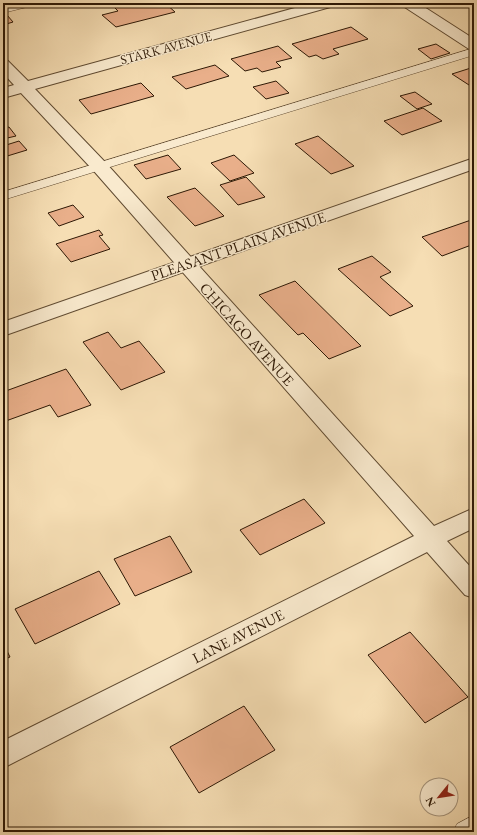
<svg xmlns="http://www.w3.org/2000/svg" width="477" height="835" font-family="'EB Garamond',serif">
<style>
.building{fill:#e9af8a;stroke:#2d1805}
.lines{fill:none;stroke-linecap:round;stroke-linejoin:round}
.service-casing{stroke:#5f4a31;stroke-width:1}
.minor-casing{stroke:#5f4a31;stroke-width:2}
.tertiary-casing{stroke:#5f4a31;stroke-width:2}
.service{fill:#f9eace;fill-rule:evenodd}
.minor{fill:#f9eace;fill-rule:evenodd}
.tertiary{fill:#f9eace;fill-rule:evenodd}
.labels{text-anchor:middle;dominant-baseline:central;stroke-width:3;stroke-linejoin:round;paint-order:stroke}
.far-street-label{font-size:13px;fill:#2d1805;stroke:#f9eace}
.street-label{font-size:15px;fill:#2d1805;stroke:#f9eace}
</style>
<rect width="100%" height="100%" fill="#f6deb4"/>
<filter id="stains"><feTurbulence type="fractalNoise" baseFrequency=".005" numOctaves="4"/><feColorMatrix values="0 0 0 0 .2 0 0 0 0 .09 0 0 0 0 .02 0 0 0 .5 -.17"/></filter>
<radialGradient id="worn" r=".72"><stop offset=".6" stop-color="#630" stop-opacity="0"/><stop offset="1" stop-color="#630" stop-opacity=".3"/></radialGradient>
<path class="building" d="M 125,3 L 131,3 L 135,6 L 147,3 L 165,3 L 175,12 L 116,27 L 102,15 L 118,11 L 113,6 Z
M 7,15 L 13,22 L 3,25 L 3,16 Z
M 351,27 L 368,39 L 333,49 L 339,54 L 323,59 L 316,55 L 309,57 L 292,44 Z
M 436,44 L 450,53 L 431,59 L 418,49 Z
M 278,46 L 292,58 L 276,62 L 281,67 L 262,72 L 257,68 L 245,71 L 231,59 Z
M 215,65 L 229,76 L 186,89 L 172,77 Z
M 474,67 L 474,83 L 469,85 L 452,74 Z
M 276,81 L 289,93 L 266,99 L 253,87 Z
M 141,83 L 154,96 L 91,114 L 79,100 Z
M 415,92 L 432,104 L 417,109 L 400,96 Z
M 423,108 L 442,121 L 402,135 L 384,121 Z
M 9,127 L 16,136 L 3,139 L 3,128 Z
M 318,136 L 354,166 L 331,174 L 295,144 Z
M 19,141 L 27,150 L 4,157 L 3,146 Z
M 168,155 L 181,169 L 146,179 L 134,165 Z
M 234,155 L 254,173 L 230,181 L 211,163 Z
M 246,177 L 265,197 L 238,205 L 220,185 Z
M 195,188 L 224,216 L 195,226 L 167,197 Z
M 73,205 L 84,217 L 59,226 L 48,213 Z
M 474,219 L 474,244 L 442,256 L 422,237 Z
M 99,230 L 103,235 L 99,236 L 110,249 L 71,262 L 56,244 Z
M 372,256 L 391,272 L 380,277 L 413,306 L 390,316 L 338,269 Z
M 295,281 L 361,346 L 329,359 L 303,333 L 298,335 L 259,295 Z
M 108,332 L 121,348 L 139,341 L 165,372 L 121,390 L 83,342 Z
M 66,369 L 91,405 L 58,417 L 50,405 L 3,422 L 3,392 Z
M 304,499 L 325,523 L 260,555 L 240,530 Z
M 170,536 L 192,572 L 135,596 L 114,559 Z
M 99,571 L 120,604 L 35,644 L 15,609 Z
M 410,632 L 468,697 L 425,723 L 368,655 Z
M 3,643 L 10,657 L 3,660 Z
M 244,706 L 275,750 L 199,793 L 170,747 Z"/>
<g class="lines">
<defs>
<path id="service" d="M 18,3 L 36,3 L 35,5 L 3,13 L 3,7 Z
M 474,48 L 474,55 L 3,200 L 3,192 Z
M 474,815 L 474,832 L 453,832 L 457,824 Z"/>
<path id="minor" d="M 313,3 L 336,3 L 334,6 L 35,89 L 105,162 L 434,526 L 474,508 L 474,528 L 447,541 L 474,571 L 474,598 L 465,595 L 427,552 L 3,768 L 3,741 L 414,536 L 93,170 L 21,93 L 3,98 L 3,88 L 14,85 L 3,73 L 3,59 L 8,61 L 28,81 Z
M 401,3 L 418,3 L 474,39 L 474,50 L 469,49 L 403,6 Z"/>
<path id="tertiary" d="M 474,158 L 474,169 L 3,336 L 3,322 Z"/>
</defs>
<use href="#service" class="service-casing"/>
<use href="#minor" class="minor-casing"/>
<use href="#tertiary" class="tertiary-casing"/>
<use href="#service" class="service"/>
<use href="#minor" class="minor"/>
<use href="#tertiary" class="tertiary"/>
</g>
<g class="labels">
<g class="far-street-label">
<text transform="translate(166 48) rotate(-15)">STARK AVENUE</text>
</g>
<g class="street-label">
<text transform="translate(238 246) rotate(-19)">PLEASANT PLAIN AVENUE</text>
<text transform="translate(247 334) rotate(48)">CHICAGO AVENUE</text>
<text transform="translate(238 636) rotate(-27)">LANE AVENUE</text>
</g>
</g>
<rect width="477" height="835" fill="none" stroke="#f6deb4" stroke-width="16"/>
<rect x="4" y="4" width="469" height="827" fill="none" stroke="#2d1805" stroke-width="2"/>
<rect x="8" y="8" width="461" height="819" fill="none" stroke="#2d1805"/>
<g transform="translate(439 797) rotate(240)"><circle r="19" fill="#f9eace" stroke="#a7967e"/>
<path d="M0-3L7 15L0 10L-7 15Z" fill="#8f2418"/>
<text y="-6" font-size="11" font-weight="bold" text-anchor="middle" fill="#2d1805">N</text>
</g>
<rect width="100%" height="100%" filter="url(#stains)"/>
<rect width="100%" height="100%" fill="url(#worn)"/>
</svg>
